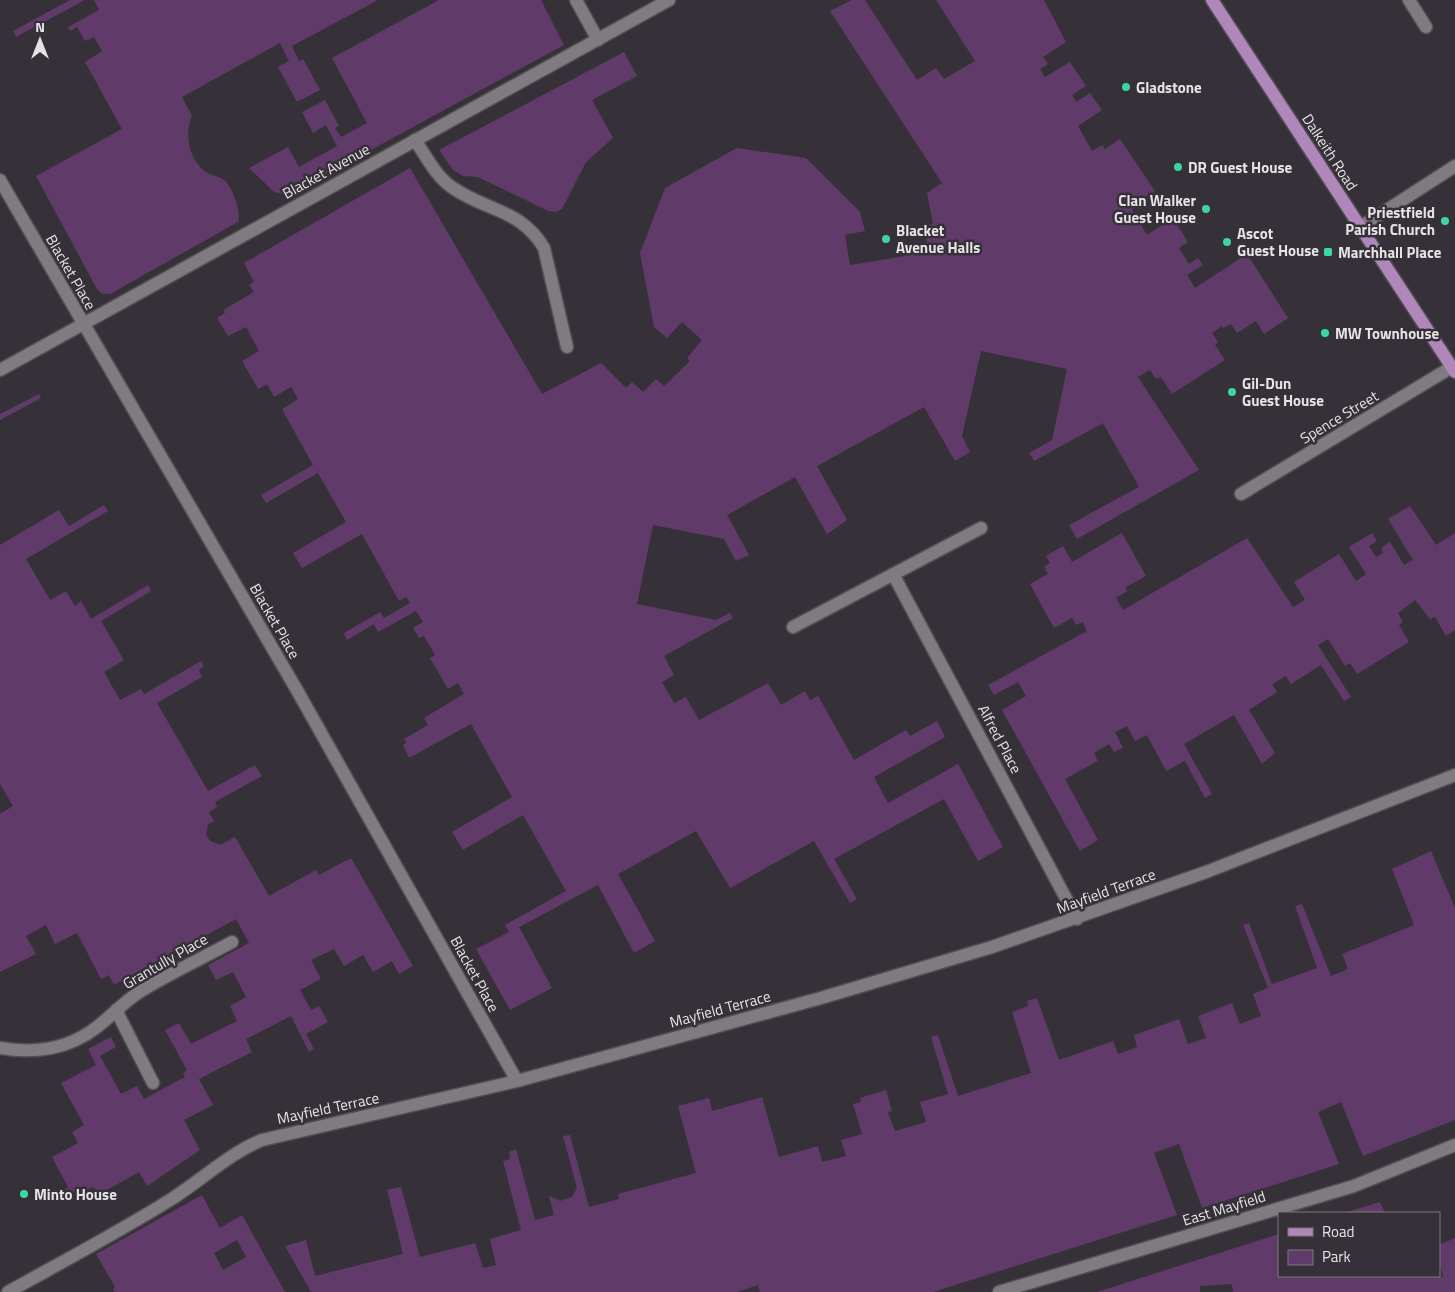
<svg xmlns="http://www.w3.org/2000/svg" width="1455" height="1292" font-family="'Titillium Web',sans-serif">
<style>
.green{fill:#603b69;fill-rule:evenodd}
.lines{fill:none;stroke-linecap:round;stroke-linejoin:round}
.service-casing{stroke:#524e53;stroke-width:15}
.minor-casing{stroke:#524e53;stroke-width:15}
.primary-casing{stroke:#524e53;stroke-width:15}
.service{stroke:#807a81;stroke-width:12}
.minor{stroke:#807a81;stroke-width:12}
.primary{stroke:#b087ba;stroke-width:12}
.poi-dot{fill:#3ed4a3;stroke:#363138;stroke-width:2}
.labels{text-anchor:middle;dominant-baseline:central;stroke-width:5;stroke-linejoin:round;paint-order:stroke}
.poi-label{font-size:15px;font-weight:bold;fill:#e6e3e7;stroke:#363138;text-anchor:start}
.street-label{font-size:15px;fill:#e6e3e7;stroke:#363138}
</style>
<rect width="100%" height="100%" fill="#363138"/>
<path class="green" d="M 70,0 L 85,0 L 16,37 L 13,31 Z
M 94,0 L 378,0 L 292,46 L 299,61 L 303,59 L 320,90 L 297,102 L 278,67 L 289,61 L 280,43 L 182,97 L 192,116 C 184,135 189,160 206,172 C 212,176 219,176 224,180 C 232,186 242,214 238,222 L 110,294 L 102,294 L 97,289 L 36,176 L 122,129 L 85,62 L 102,51 L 94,37 L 85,41 L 77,27 L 70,31 L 68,27 L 99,10 Z
M 439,0 L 541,0 L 564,45 L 288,195 L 274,192 L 249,168 L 288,147 L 299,167 L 337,146 L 326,125 L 313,133 L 302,112 L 325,100 L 339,126 L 335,128 L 341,137 L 367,123 L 332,58 Z
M 852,0 L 865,0 L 917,80 L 936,68 L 944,79 L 975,61 L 936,0 L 1044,0 L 1066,42 L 1043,57 L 1048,64 L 1040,69 L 1045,77 L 1070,62 L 1086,86 L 1072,95 L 1076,102 L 1090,93 L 1102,110 L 1078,126 L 1092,151 L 1102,145 L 1105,149 L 1120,139 L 1155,191 L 1139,201 L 1141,204 L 1132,210 L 1147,235 L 1173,218 L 1188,242 L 1179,248 L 1189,264 L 1198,258 L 1203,265 L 1187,275 L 1195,288 L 1247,254 L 1288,318 L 1264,334 L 1256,321 L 1237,333 L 1231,324 L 1223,328 L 1222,326 L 1212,333 L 1218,342 L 1215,345 L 1225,360 L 1172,394 L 1161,377 L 1156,379 L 1150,370 L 1138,377 L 1199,470 L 1077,539 L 1069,525 L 1139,487 L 1103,423 L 1034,461 L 1029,453 L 1052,440 L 1067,369 L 981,351 L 962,436 L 970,452 L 955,461 L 924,407 L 817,466 L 847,520 L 827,534 L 795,477 L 727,515 L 749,555 L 736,561 L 724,539 L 653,525 L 637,604 L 716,620 L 730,613 L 733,618 L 664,656 L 674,675 L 662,682 L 674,703 L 686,697 L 699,720 L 768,683 L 781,705 L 805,691 L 810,700 L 818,696 L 854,760 L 906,730 L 910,736 L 937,721 L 945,737 L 874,777 L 888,803 L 958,764 L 1003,847 L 978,861 L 944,799 L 834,859 L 857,899 L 850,903 L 814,841 L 730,888 L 696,831 L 618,874 L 655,941 L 634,953 L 598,885 L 519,927 L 552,988 L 510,1010 L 476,949 L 509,932 L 505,925 L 566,891 L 523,815 L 463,850 L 452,832 L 512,797 L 471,724 L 409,758 L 403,745 L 406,743 L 404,739 L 428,725 L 424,718 L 464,694 L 458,683 L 448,689 L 430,658 L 435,655 L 424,636 L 419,638 L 413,628 L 423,622 L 416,611 L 378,632 L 374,624 L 347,640 L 344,633 L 380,612 L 384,618 L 410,603 L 406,597 L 399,601 L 362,534 L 302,568 L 293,553 L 346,522 L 318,473 L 266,503 L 261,495 L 313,465 L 282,409 L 298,399 L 291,387 L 274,397 L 267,384 L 258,389 L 242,361 L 259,351 L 246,327 L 228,336 L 217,318 L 225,313 L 223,310 L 254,292 L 249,285 L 254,282 L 244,263 L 410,168 L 542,394 L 601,363 L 626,388 L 632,382 L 643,392 L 656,379 L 664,386 L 690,361 L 687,358 L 702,340 L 682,322 L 667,338 L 654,327 L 640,253 L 665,188 L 737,148 L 806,158 L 860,212 L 865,231 L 845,235 L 850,265 L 905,256 L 905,248 L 927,244 L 924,226 L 933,224 L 927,193 L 942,183 L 830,11 Z
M 624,52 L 637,76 L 592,100 L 613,138 L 586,162 L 562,209 L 556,212 L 548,211 L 478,177 L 463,176 L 453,170 L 439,150 Z
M 39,394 L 41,398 L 0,420 L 0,414 Z
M 104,505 L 108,511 L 26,559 L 50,600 L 66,591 L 75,606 L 81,601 L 91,619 L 148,585 L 151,591 L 101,621 L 124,660 L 104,672 L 120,700 L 141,689 L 144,694 L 201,661 L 204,666 L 199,670 L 202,677 L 157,703 L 208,791 L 255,765 L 262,776 L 215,802 L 217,807 L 209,812 L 214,821 L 208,824 L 206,835 L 210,841 L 220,845 L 235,837 L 269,896 L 316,870 L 319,875 L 351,858 L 413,966 L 399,974 L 392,961 L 373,972 L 363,955 L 344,966 L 334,949 L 311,960 L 321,979 L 300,990 L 311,1010 L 319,1006 L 328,1022 L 306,1034 L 314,1049 L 309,1052 L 291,1016 L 246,1039 L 252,1052 L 199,1079 L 213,1105 L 184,1120 L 200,1150 L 147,1186 L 139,1172 L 98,1195 L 93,1187 L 87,1190 L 85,1187 L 73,1193 L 75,1197 L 70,1200 L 64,1190 L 68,1187 L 52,1157 L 78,1143 L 72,1132 L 84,1125 L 61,1083 L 96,1065 L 88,1049 L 111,1037 L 116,1047 L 100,1056 L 121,1094 L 137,1086 L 144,1099 L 185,1077 L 183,1073 L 187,1070 L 165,1030 L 179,1023 L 191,1044 L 237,1021 L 230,1006 L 246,997 L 233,972 L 216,980 L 208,965 L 249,943 L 236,919 L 114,985 L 109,975 L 101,979 L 77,933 L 55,944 L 46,925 L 26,936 L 36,954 L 0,972 L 0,814 L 13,806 L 0,784 L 0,545 L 59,510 L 69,526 Z
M 1410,506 L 1436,545 L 1455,533 L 1455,630 L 1446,636 L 1435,617 L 1430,619 L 1415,600 L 1398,613 L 1403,622 L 1399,625 L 1409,642 L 1357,674 L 1350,663 L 1345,666 L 1328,639 L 1318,645 L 1351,697 L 1344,701 L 1321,665 L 1291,684 L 1286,676 L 1272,684 L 1277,692 L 1249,710 L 1275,753 L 1262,764 L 1234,715 L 1184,744 L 1212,794 L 1205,798 L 1185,761 L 1166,771 L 1147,735 L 1135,741 L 1127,726 L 1115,732 L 1123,748 L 1114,752 L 1109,744 L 1094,753 L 1098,761 L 1065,779 L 1098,840 L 1080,851 L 1002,710 L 1026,696 L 1018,682 L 994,695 L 988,685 L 1087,631 L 1083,622 L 1076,625 L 1072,618 L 1054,628 L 1030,584 L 1048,574 L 1044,567 L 1050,563 L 1046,556 L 1063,546 L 1072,562 L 1122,533 L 1146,576 L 1126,587 L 1127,591 L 1116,598 L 1123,610 L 1247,538 L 1293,607 L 1305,600 L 1294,582 L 1339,554 L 1356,581 L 1366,574 L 1349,547 L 1372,533 L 1377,541 L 1369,546 L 1376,557 L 1383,553 L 1381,548 L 1390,542 L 1404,565 L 1413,560 L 1388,519 Z
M 1431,851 L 1455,908 L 1455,1120 L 1363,1156 L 1341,1102 L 1318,1112 L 1339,1164 L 1202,1208 L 1179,1144 L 1154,1153 L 1177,1215 L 933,1292 L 760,1292 L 758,1285 L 737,1292 L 311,1292 L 285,1246 L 306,1240 L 315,1276 L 403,1254 L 387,1190 L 401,1187 L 420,1257 L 475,1243 L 483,1268 L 496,1265 L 490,1239 L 521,1230 L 503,1161 L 510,1159 L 509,1152 L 516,1149 L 535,1220 L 554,1215 L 549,1196 L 560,1201 L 572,1197 L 577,1188 L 563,1136 L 570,1135 L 589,1207 L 619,1199 L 618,1194 L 696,1173 L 678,1106 L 709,1098 L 712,1111 L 762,1097 L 779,1157 L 818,1146 L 822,1162 L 846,1156 L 841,1140 L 862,1134 L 853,1104 L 861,1102 L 860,1098 L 886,1090 L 892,1111 L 888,1112 L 895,1131 L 926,1122 L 920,1102 L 948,1094 L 931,1037 L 938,1035 L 958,1096 L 1031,1073 L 1012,1012 L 1028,1006 L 1027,1001 L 1037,998 L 1059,1060 L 1113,1041 L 1118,1054 L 1137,1047 L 1134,1035 L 1179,1019 L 1188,1044 L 1206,1038 L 1198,1016 L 1232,1003 L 1240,1024 L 1261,1016 L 1253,994 L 1268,988 L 1243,925 L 1249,923 L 1272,984 L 1317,968 L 1295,906 L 1302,904 L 1331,976 L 1348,969 L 1342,954 L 1414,925 L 1392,869 Z
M 202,1195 L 220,1228 L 242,1215 L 285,1292 L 115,1292 L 113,1289 L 115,1287 L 96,1254 ZM 237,1240 L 246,1257 L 223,1270 L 214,1253 Z
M 1380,1202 L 1385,1213 L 1344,1213 Z
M 1279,1234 L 1279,1276 L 1443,1277 L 1439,1259 L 1439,1245 L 1455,1238 L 1455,1292 L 1233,1292 L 1232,1284 L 1200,1286 L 1200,1292 L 1097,1292 Z"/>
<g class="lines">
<defs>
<path id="service" d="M 1409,0 L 1426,27
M 415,140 C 426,156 436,177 453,188 C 486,211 521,209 544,248 L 567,347
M 116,1010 L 153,1083
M 0,1048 C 34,1054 69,1049 97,1027 C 111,1016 123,1003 138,993 C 168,974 201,959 232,942"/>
<path id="minor" d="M 576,0 L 598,40
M 0,180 L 298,692 L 517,1081
M 1359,228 L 1455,166
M 0,370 L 669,0
M 1241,494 L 1452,367
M 893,574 L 1077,919
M 793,627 L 981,528
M 8,1292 C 62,1262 117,1233 170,1200 C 202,1180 228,1154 262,1140 L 517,1081 L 821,998 L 992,947 L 1206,872 L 1455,775
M 999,1292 L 1354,1186 L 1455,1145"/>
<path id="primary" d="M 1212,0 L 1455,372"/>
</defs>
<use href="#service" class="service-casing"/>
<use href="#minor" class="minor-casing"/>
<use href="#primary" class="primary-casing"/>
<use href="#service" class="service"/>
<use href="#minor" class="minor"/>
<use href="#primary" class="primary"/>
</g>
<g class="poi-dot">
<circle cx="1126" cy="87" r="5"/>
<circle cx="1178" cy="167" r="5"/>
<circle cx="1206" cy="209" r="5"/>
<circle cx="1445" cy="221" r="5"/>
<circle cx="886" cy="239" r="5"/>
<circle cx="1227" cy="242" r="5"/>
<rect x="1323" y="247" width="10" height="10" rx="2.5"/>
<circle cx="1325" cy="333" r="5"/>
<circle cx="1232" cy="392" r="5"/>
<circle cx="24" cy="1194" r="5"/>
</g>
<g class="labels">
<g class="poi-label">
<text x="1136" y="87">Gladstone</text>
<text x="1188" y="167">DR Guest House</text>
<text x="1196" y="200" text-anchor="end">Clan Walker<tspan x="1196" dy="17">Guest House</tspan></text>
<text x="1435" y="212" text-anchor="end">Priestfield<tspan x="1435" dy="17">Parish Church</tspan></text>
<text x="896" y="230">Blacket<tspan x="896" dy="17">Avenue Halls</tspan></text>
<text x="1237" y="233">Ascot<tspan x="1237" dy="17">Guest House</tspan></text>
<text x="1338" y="252">Marchhall Place</text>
<text x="1335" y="333">MW Townhouse</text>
<text x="1242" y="383">Gil-Dun<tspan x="1242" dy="17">Guest House</tspan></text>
<text x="34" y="1194">Minto House</text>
</g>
<g class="street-label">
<text transform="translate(1330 152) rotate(57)">Dalkeith Road</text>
<text transform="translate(326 171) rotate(-29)">Blacket Avenue</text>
<text transform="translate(71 272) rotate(60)">Blacket Place</text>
<text transform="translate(1339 417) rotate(-31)">Spence Street</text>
<text transform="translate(275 621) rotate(60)">Blacket Place</text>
<text transform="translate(1000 739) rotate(62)">Alfred Place</text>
<text transform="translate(1106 891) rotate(-20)">Mayfield Terrace</text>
<text transform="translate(165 961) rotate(-30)">Grantully Place</text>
<text transform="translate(475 974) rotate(61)">Blacket Place</text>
<text transform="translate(720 1009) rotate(-15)">Mayfield Terrace</text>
<text transform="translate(328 1108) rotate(-12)">Mayfield Terrace</text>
<text transform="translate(1224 1208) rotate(-17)">East Mayfield</text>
</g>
</g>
<rect x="1278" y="1212" width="162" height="65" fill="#363138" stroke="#7c787e"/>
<rect x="1288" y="1228" width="25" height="8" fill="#b087ba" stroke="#7c787e"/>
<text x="1322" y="1237" font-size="15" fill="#e6e3e7">Road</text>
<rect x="1288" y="1250" width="25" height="15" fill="#603b69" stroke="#7c787e"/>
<text x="1322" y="1262" font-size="15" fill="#e6e3e7">Park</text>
<g transform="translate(40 40)" stroke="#363138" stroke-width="4" paint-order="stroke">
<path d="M0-4L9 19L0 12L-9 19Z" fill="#e6e3e7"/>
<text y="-8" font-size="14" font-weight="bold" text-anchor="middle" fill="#e6e3e7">N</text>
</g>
</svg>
